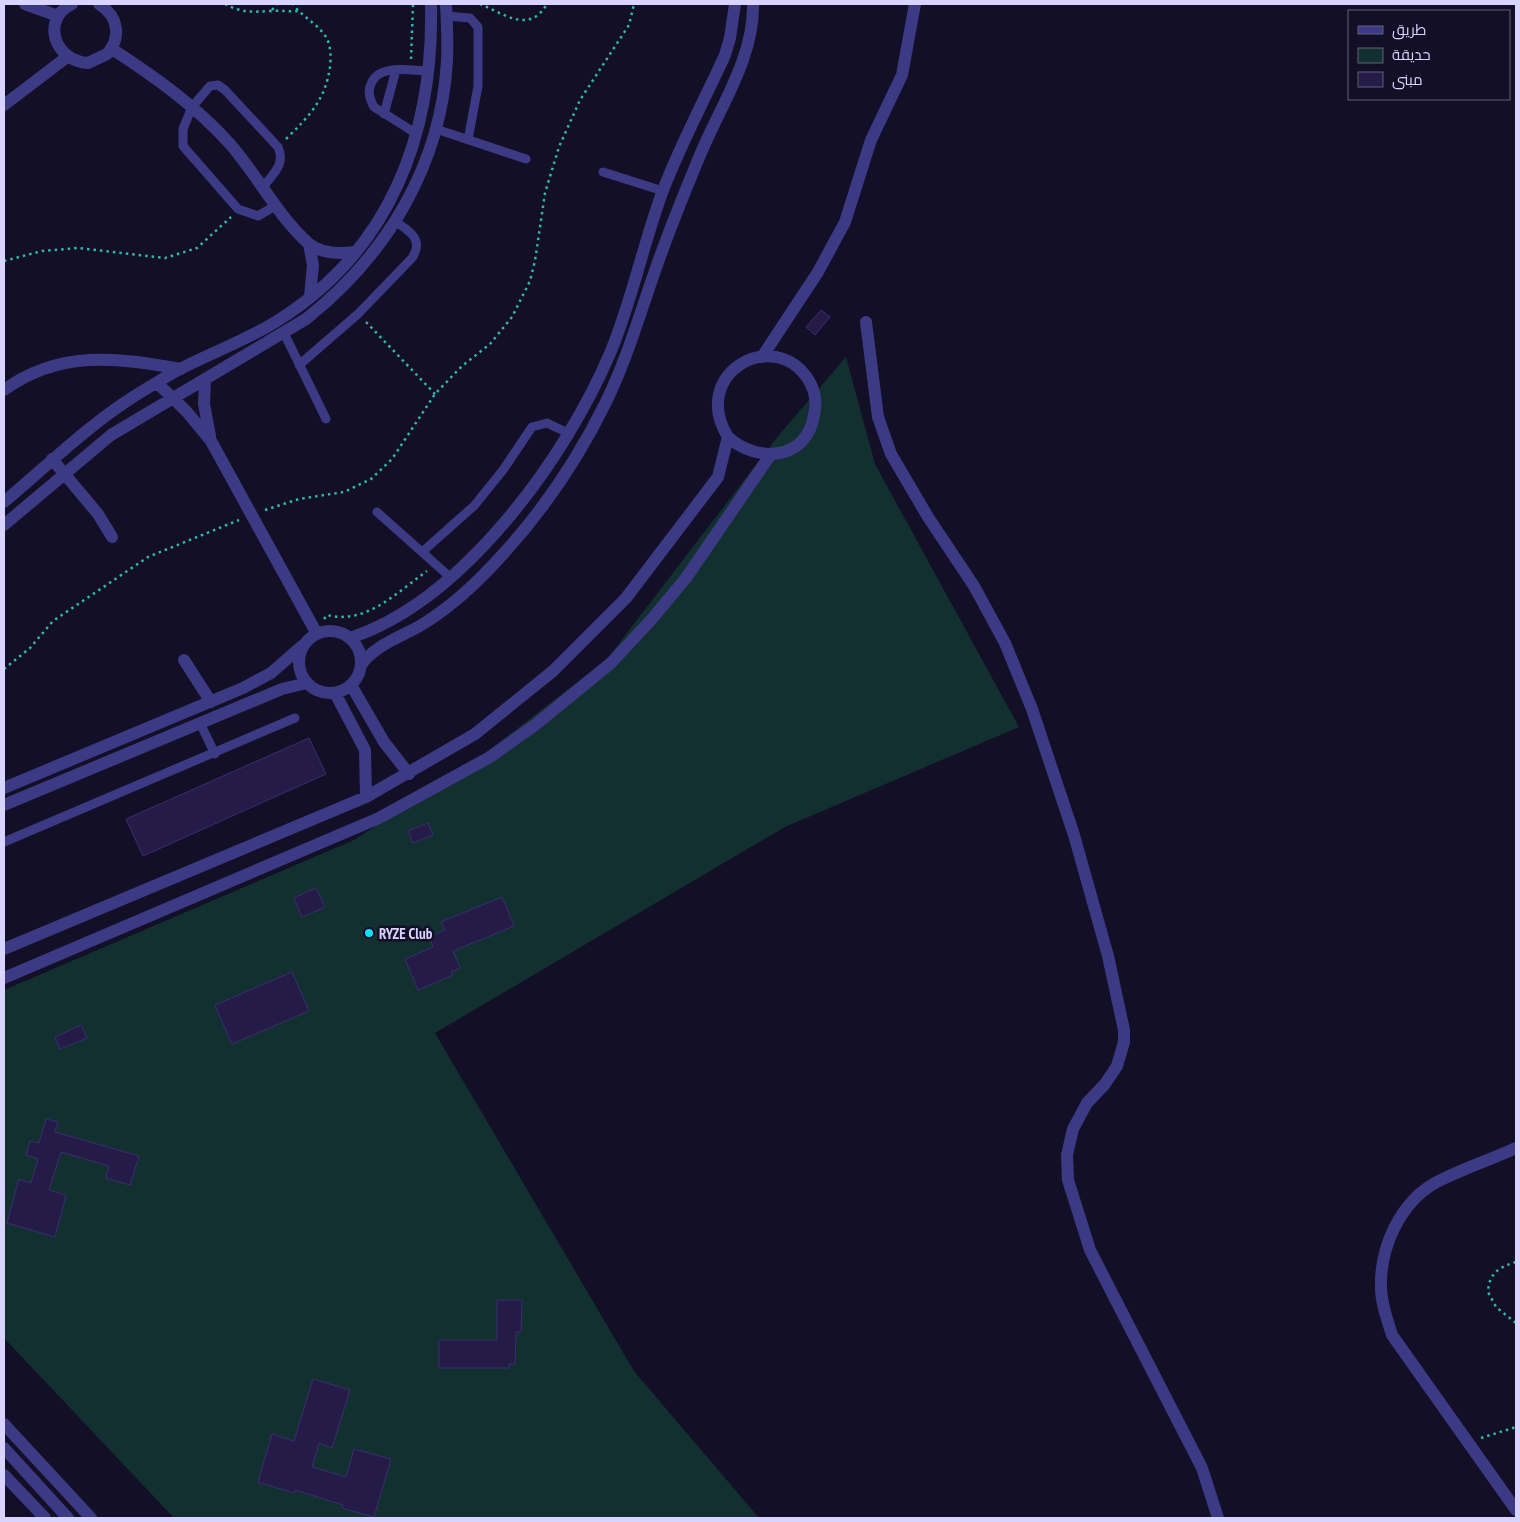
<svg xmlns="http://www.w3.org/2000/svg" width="1520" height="1522" font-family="'PT Sans Narrow',Cairo,sans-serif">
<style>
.green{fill:#12302f}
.building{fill:#241b47;stroke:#3b2d73}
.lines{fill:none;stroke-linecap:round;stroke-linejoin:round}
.path{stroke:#2fb8b0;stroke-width:2.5;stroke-dasharray:2.5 4;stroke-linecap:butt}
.service{stroke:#3d3a85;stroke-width:9}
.minor{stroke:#3d3a85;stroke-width:12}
.poi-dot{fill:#00e5ff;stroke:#130f26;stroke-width:2}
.labels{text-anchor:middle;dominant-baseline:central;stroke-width:5;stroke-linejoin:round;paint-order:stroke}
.poi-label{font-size:15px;font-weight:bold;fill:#d9d4ff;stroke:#130f26;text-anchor:start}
</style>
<rect width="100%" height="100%" fill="#130f26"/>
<path class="green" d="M 846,357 L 875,464 L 1019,727 L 785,827 L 435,1033 L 634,1371 L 759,1518 L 174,1518 L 4,1338 L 4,990 L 354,840 L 483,755 L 607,659 L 778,436 Z"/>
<path class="building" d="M 821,310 L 830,317 L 815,335 L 806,327 Z
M 309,738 L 326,774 L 143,856 L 126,819 Z
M 428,823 L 433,835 L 413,843 L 408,831 Z
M 316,888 L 325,907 L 302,917 L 294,898 Z
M 502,897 L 514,926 L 453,951 L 460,968 L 451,972 L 453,975 L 418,990 L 405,959 L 433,947 L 429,937 L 445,930 L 441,922 Z
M 292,972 L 309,1011 L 232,1044 L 215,1005 Z
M 81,1025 L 87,1038 L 60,1049 L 55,1037 Z
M 46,1119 L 58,1122 L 55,1132 L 139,1156 L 130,1185 L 106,1178 L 109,1166 L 61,1152 L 49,1190 L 66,1195 L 55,1237 L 7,1223 L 19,1179 L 31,1183 L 38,1159 L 26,1155 L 30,1141 L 39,1143 Z
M 497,1300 L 522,1300 L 521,1332 L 516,1332 L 515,1364 L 509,1364 L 509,1368 L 439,1368 L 439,1340 L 497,1340 Z
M 313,1379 L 350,1390 L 332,1448 L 319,1443 L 312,1467 L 346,1477 L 354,1449 L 391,1459 L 374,1517 L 342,1508 L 343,1505 L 295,1490 L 294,1493 L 258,1482 L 272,1434 L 294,1441 Z"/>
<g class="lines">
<path class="path" d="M 225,4 C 242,13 252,12 271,11 C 280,10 289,12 298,11
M 480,4 C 503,13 529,35 547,4
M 272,10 L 277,4
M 411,59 L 413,4
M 286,139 C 309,116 325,101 330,67 C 331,58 331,45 326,37 C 317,23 302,17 293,4
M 4,261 L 42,251 L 78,248 L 165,258 L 197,248 L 231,217
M 366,322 L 435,394
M 265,510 L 299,499 L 344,492 L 371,479 L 392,459 L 435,394 L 462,366 L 490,344 L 512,317 L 530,281 L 535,261 L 545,193 L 559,147 L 580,100 L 629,25 L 634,4
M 324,619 L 327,615 C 366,625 396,593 427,571
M 4,669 L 30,648 L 53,621 L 148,557 L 239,520
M 1516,1262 C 1499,1267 1489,1273 1488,1292 L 1496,1307 L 1516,1323
M 1481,1438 L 1516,1427"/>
<path class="service" d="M 446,16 L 470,18 L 478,27 L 478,86 L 468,140
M 384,114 L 396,70
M 436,129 L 526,159
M 417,134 L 374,107 C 370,100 367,92 371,84 C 379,63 411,71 429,71
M 603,172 L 663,191
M 263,187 C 273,174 286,164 278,147 L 225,90 L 218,85 L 210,86 L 192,107 L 183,129 L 183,146 L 238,209 L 258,216 L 275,206
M 284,333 L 326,419
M 299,365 L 358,314 L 412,258 C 424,240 410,231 396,222
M 377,512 L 450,577
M 422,552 L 474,506 L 503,470 L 532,427 L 547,423 L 568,433
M 200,723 L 215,754
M 4,842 L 295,718"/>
<path class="minor" d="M 25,4 L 58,16
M 72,4 C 40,20 55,61 88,63 L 107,54 C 122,37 118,16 99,4
M 112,49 C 155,77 196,106 230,144 C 258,176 277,215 308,243 C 321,254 339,254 355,252
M 4,105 L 67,57
M 309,244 L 313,265 L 310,297
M 866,322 L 878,417 L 891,454 L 928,517 L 974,586 L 1005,643 L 1032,709 L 1074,835 L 1108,956 L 1124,1030 L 1124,1042 L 1117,1066 L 1105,1084 L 1087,1103 L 1073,1129 L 1067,1155 L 1068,1180 L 1090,1250 L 1202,1468 L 1218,1518
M 762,357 L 818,272 L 845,222 L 871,140 L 902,75 L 915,4
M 205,379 L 204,404 L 210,436
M 157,383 L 187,412 L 211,441 L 317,634
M 4,390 C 59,350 117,357 181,369
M 52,459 L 98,514 L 112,537
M 4,502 C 47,466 86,427 133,397 C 149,387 165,377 182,368 C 213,352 247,340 277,321 C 391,250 434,133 431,4
M 4,525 L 111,435 L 306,319 C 387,255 441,165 447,61 C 448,42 447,23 446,4
M299 662a31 31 0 1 1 62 0a31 31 0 1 1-62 0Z
M 350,638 C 463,601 566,458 611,351 C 632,300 643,245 662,193 C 680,145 704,101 725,55 L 730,38 L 735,4
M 184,660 L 211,702
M 361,665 C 376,644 402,637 423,624 C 454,605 480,580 504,553 C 545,508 579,457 606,402 C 627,359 640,313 656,268 C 669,231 683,196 698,160 C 718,109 754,60 753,4
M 351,685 L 384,742 L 409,774
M 335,693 L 365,750 L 366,797
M 4,788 L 243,688 L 271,673 L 302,646
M 4,805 L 282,689 L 307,683
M 4,949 L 366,797 L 475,734 L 553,671 L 626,598 L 718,477 L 728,437 C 689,374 773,326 808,379 C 815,390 817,403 814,415 C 807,460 758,464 728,437
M 4,978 L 379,818 L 490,757 L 535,725 L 611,663 L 651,620 L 686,578 L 771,454
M 1516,1148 C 1490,1160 1461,1169 1435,1183 C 1400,1203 1380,1247 1381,1287 C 1381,1303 1387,1319 1392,1335 L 1516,1510
M 4,1424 L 91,1518
M 4,1448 L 68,1518
M 4,1475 L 45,1518"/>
</g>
<circle class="poi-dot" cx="369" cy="933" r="5"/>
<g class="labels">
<g class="poi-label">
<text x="379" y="933">RYZE Club</text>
</g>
</g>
<rect width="1520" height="1522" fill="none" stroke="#d9d4ff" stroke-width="10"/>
<rect x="1348" y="10" width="162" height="90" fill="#130f26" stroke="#625e7d"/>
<rect x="1358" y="26" width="25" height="8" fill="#3d3a85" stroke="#625e7d"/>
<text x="1392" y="35" font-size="15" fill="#d9d4ff">طريق</text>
<rect x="1358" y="48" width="25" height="15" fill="#12302f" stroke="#625e7d"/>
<text x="1392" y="60" font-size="15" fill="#d9d4ff">حديقة</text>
<rect x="1358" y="72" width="25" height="15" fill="#241b47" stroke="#625e7d"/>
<text x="1392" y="85" font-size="15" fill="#d9d4ff">مبنى</text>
</svg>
